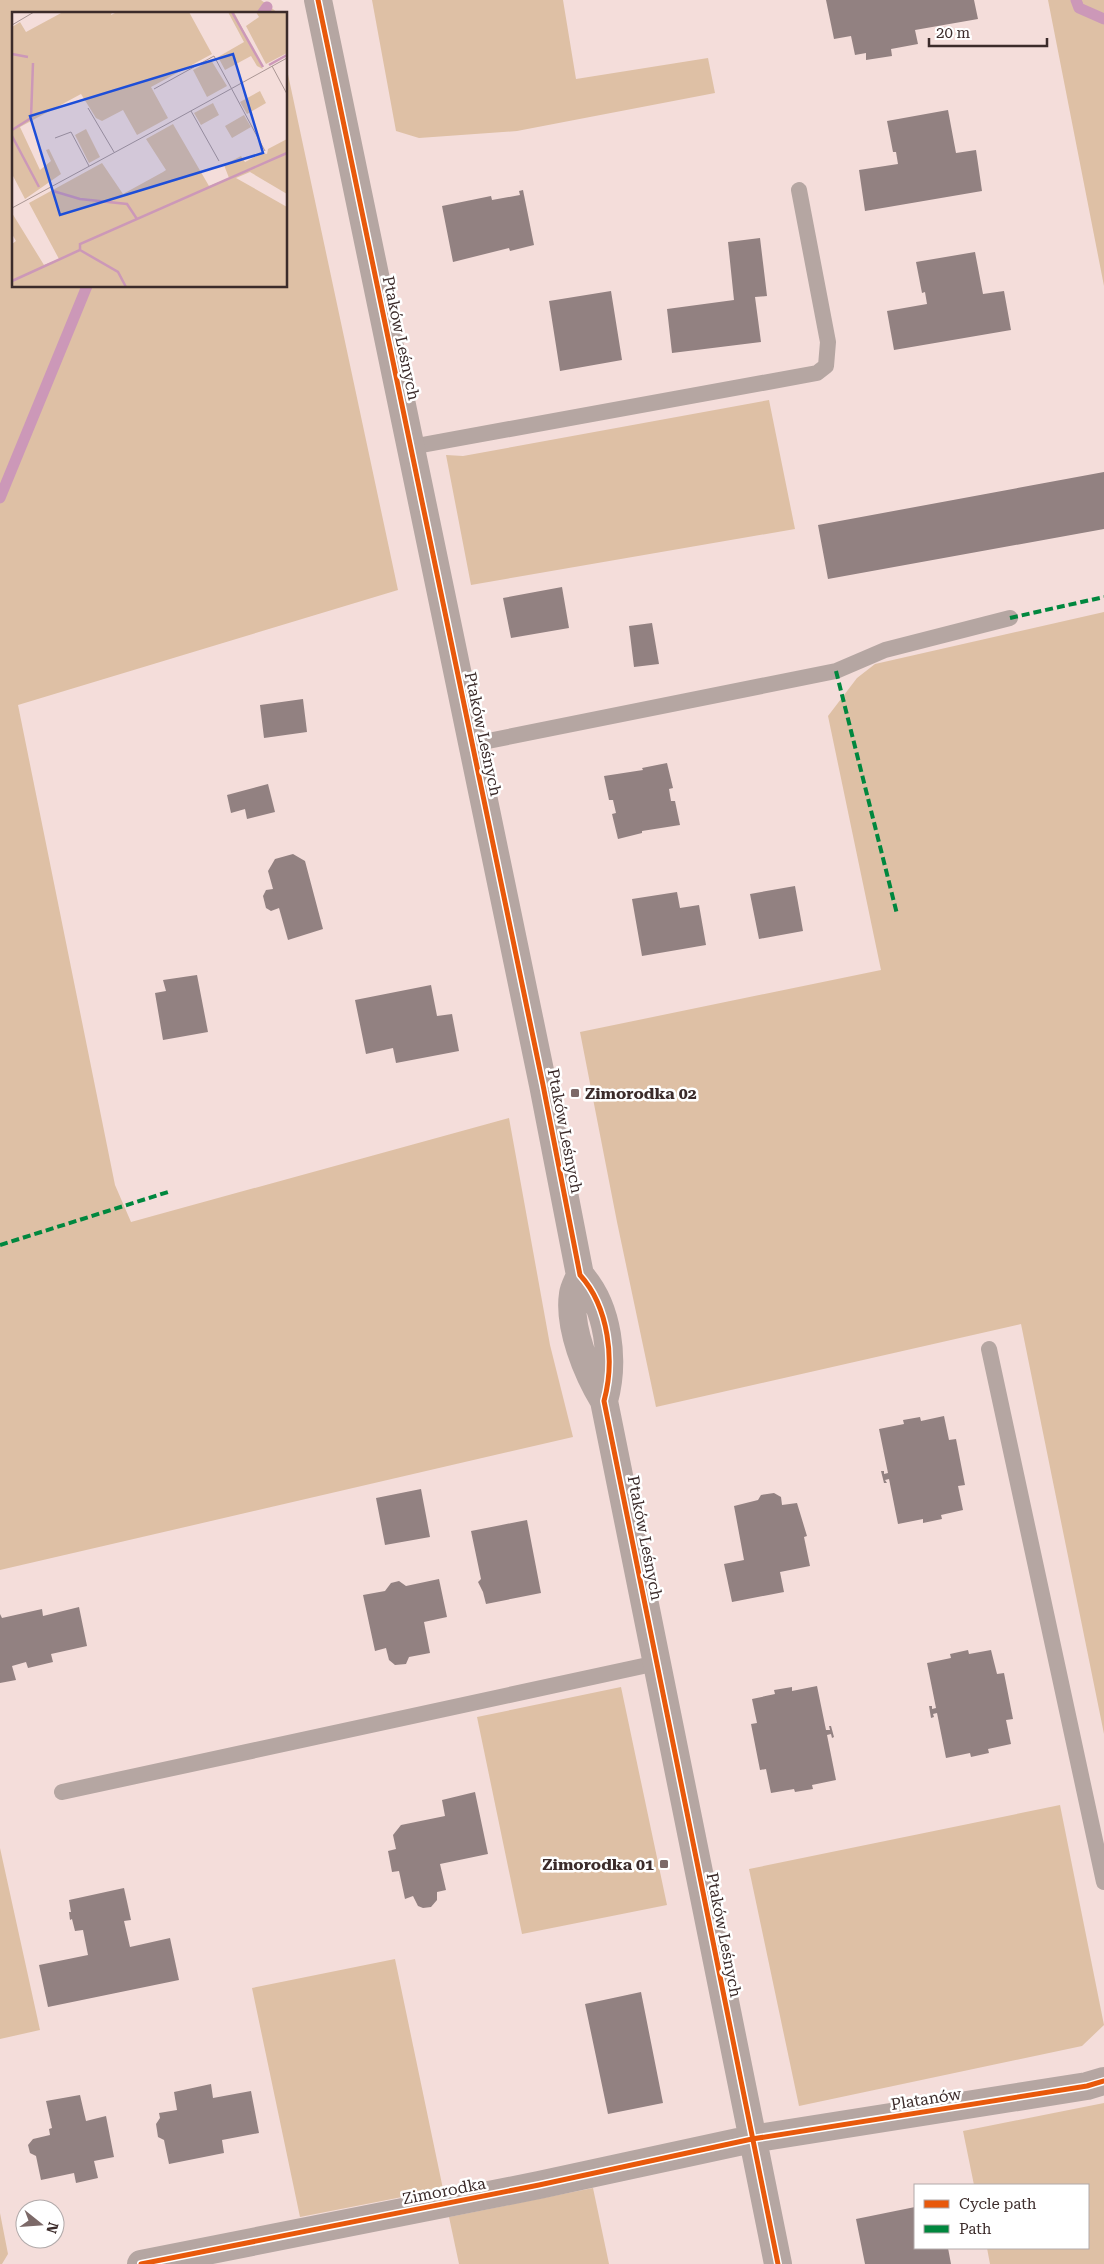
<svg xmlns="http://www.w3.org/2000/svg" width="1104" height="2264" font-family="'Roboto Serif',serif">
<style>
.green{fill:#dec0a5}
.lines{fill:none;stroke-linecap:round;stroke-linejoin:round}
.stream{stroke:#cc98b8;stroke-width:11}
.building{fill:#928181}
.service{stroke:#b5a6a2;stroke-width:16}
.minor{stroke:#b5a6a2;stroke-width:28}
.quiet{stroke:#00873e;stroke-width:4;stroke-dasharray:8 4;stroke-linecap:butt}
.cycleway-casing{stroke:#fff;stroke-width:8}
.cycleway{stroke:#e8590c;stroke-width:5}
.poi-dot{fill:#7c6968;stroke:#fff;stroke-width:2}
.labels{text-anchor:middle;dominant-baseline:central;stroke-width:5;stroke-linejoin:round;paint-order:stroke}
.street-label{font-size:16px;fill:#3b2b2a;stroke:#fff}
.poi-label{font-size:16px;font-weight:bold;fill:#3b2b2a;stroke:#fff;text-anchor:start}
.inset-river{fill:none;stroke:#cc98b8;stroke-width:2.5}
.inset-road{fill:none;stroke:#aa9694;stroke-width:1}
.view{fill:#1d4ed8;fill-opacity:0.15;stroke:#1d4ed8;stroke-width:2.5}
.inset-edge{fill:none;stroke:#3b2b2a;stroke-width:2.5}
</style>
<rect width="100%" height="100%" fill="#f4ddda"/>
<path class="green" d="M 0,0 L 261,0 L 278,13 L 14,14 L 14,286 L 286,286 L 286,65 L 398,590 L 18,705 L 115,1185 L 131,1222 L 509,1118 L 550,1345 L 573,1437 L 0,1570 Z
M 372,0 L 563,0 L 576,79 L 708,58 L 715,93 L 517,131 L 419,138 L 396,131 Z
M 1048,0 L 1104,0 L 1104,286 Z
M 769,400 L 795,529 L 471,585 L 446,455 L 463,456 Z
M 1104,612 L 1104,1734 L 1021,1324 L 656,1407 L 617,1222 L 580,1032 L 881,970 L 828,716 L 857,678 L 875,664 Z
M 621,1687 L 667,1905 L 522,1934 L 477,1717 Z
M 1060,1805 L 1104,2025 L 1082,2046 L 799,2106 L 749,1869 Z
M 0,1848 L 40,2030 L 0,2039 Z
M 395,1959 L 443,2189 L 300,2217 L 252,1988 Z
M 1104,2103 L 1104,2264 L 990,2264 L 987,2248 L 1088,2248 L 1088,2185 L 974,2185 L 963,2131 Z
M 593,2188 L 609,2264 L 459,2264 L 449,2217 Z
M 0,2213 L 8,2254 L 2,2264 L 0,2264 Z"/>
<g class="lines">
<path class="stream" d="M 1076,0 L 1079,8 L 1104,19
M 262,14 L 267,7
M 0,498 L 87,286"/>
</g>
<path class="building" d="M 826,0 L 974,0 L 978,19 L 915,30 L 918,44 L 891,49 L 892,56 L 866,60 L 866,53 L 855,55 L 851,36 L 834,39 Z
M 948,110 L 956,153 L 976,150 L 982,191 L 865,211 L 859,170 L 898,164 L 896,152 L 893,152 L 887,121 Z
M 523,190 L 534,245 L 510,251 L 509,248 L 453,262 L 442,206 L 491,196 L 492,200 L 520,195 L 519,191 Z
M 760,238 L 767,296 L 755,297 L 761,342 L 672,353 L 667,309 L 734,300 L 728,242 Z
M 975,252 L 983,294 L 1004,291 L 1011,330 L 894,350 L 887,311 L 927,304 L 925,292 L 922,293 L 916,262 Z
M 611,291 L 622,360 L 560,371 L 549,301 Z
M 1104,472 L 1104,529 L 828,579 L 818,525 Z
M 562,587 L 569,628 L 511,638 L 503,598 Z
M 652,623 L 659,664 L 634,667 L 629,626 Z
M 303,699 L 307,732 L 264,738 L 260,705 Z
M 667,763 L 673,788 L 669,789 L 671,801 L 675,801 L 680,825 L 642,831 L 642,833 L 618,839 L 612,814 L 616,813 L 613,800 L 609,800 L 604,776 L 643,770 L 642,768 Z
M 268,784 L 275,812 L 247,819 L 245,809 L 231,813 L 227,795 Z
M 293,854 L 305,861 L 323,929 L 288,940 L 279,908 L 271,911 L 266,908 L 263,896 L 266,890 L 273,889 L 268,871 L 275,859 Z
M 795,886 L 803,931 L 759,939 L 750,894 Z
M 677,892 L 680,908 L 699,905 L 706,945 L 642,956 L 632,899 Z
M 197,975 L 208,1032 L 163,1040 L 155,993 L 166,991 L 163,980 Z
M 431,985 L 437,1016 L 452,1014 L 459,1051 L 396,1063 L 393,1048 L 366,1054 L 355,1000 Z
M 944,1416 L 949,1440 L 956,1439 L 965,1485 L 958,1486 L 963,1510 L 941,1515 L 942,1519 L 923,1523 L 923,1519 L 898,1524 L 889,1479 L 885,1480 L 887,1483 L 884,1483 L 881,1471 L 884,1471 L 884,1474 L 888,1473 L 879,1429 L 904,1424 L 903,1420 L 920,1417 L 921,1421 Z
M 421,1489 L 430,1537 L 385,1545 L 376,1498 Z
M 774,1493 L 781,1497 L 782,1505 L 797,1503 L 807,1536 L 804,1537 L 810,1566 L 780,1572 L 784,1592 L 732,1602 L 724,1564 L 744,1560 L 734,1506 L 758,1500 L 761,1495 Z
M 527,1520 L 541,1593 L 486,1604 L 483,1592 L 478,1582 L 481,1579 L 471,1531 Z
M 439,1579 L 447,1617 L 424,1622 L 430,1653 L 409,1657 L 406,1664 L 395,1665 L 389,1660 L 386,1648 L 375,1651 L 363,1595 L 385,1591 L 391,1583 L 399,1581 L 406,1586 Z
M 79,1607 L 87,1646 L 51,1654 L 53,1662 L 28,1668 L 26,1662 L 12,1666 L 16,1680 L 0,1683 L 0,1614 L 2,1618 L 42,1609 L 43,1616 Z
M 968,1650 L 969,1654 L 991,1650 L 997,1674 L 1004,1673 L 1013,1719 L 1006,1720 L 1011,1744 L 988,1749 L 989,1753 L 971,1757 L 970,1753 L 946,1758 L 937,1713 L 933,1714 L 934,1717 L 931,1718 L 929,1706 L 932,1706 L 932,1709 L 936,1708 L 927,1663 L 951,1658 L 950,1654 Z
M 817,1686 L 826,1730 L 830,1730 L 829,1726 L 831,1726 L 834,1737 L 832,1738 L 831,1734 L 827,1735 L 836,1780 L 812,1785 L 813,1789 L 795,1792 L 794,1789 L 771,1793 L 766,1769 L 760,1770 L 751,1724 L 757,1723 L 752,1699 L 775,1694 L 774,1690 L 792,1687 L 792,1691 Z
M 475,1792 L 488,1854 L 440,1864 L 446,1890 L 437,1892 L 437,1900 L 431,1907 L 423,1908 L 418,1906 L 413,1896 L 405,1899 L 399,1871 L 392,1872 L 388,1851 L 396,1849 L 393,1835 L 401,1825 L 445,1816 L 442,1800 Z
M 124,1888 L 131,1920 L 124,1921 L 130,1947 L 170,1938 L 179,1980 L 48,2007 L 39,1965 L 88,1955 L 83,1930 L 75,1931 L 72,1919 L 70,1920 L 69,1912 L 71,1912 L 69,1900 Z
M 641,1992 L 663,2103 L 608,2114 L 585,2004 Z
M 211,2084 L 213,2098 L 251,2091 L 259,2133 L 222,2140 L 224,2153 L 169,2164 L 164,2140 L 158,2137 L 156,2124 L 160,2118 L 159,2113 L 177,2110 L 174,2092 Z
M 80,2095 L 86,2121 L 106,2116 L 114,2157 L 94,2161 L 98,2178 L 76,2183 L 74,2173 L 41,2180 L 36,2156 L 30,2153 L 28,2145 L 33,2139 L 50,2135 L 49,2129 L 52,2128 L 46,2101 Z
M 915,2207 L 915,2248 L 948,2248 L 951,2264 L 865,2264 L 856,2219 Z"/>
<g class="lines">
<path class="service" d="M 411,447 L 817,373 L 826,366 L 828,342 L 799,190
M 473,744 L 836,671 L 885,650 L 1010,618
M 989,1349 L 1104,1882
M 62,1792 L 657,1663"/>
<path class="minor" d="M 318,0 L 543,1085 L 580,1275 C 609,1307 615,1361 604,1401
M 580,1275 C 578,1281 574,1287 573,1294 C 568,1327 587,1373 604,1401 L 778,2264
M 141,2264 L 539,2185 L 752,2139 L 1087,2086 L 1104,2081"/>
<path class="quiet" d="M 1010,618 L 1104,597
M 836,671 L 897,914
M 0,1245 L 168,1192"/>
<defs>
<path id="cycleway" d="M 318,0 L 543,1085 L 580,1275 C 609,1307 615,1361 604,1401 L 778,2264
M 141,2264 L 539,2185 L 752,2139 L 1087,2086 L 1104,2081"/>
</defs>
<use href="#cycleway" class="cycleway-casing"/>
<use href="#cycleway" class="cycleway"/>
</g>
<g class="poi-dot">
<rect x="570" y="1088" width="10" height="10" rx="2.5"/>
<rect x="659" y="1859" width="10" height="10" rx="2.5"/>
</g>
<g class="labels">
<g class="street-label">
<text transform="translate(401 338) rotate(78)">Ptaków Leśnych</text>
<text transform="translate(483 734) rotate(78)">Ptaków Leśnych</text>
<text transform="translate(565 1131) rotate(79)">Ptaków Leśnych</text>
<text transform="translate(645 1538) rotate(79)">Ptaków Leśnych</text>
<text transform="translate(724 1935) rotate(79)">Ptaków Leśnych</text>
<text transform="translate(926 2099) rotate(-9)">Platanów</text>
<text transform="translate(444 2191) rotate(-11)">Zimorodka</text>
</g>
<g class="poi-label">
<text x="585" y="1093">Zimorodka 02</text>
<text x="654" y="1864" text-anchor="end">Zimorodka 01</text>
</g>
</g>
<g transform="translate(12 12)">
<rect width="275" height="275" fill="#f4ddda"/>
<path d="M 51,0 L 100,0 L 99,3 L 105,0 L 177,0 L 200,42 L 139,75 L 156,106 L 125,123 L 111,98 L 90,109 L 84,106 L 69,82 L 8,115 L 28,158 L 39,149 L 34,138 L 37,137 L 49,162 L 13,187 L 0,162 L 0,15 L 8,10 L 14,20 ZM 216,0 L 222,0 L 251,57 L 245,54 L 239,44 L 213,58 L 206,45 L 232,30 ZM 244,0 L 275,0 L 275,41 L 254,52 L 234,14 L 247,5 ZM 199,48 L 215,74 L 195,85 L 181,58 ZM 248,79 L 254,91 L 235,102 L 228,90 ZM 201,91 L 207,103 L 189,113 L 182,101 ZM 232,103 L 239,115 L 220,126 L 213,114 ZM 161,112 L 197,174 L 217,166 L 212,153 L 229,144 L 233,150 L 250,141 L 255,142 L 256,137 L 275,127 L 275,182 L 238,160 L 224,166 L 275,195 L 275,275 L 0,275 L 0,232 L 4,229 L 0,222 L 0,201 L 32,253 L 47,247 L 17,191 L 90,151 L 111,182 L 151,160 L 154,158 L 134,127 ZM 74,117 L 88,145 L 77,151 L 63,123 Z" fill="#dec0a5"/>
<path class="inset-river" d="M 220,0 L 251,55M 0,42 L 16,45M 257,53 L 275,43M 0,118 L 19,106 L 21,51M 0,124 L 27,175M 41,179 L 68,187 L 115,192 L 125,207M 68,238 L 106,260 L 114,275M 0,269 L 68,238 L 68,232 L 275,141"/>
<path class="inset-road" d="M 0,13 L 22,0M 260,54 L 275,82M 142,77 L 202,44 L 253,139M 76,96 L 102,140M 179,99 L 207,149M 157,111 L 275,46M 43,126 L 59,120 L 77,154M 0,196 L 157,111"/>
<path class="view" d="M 221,42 L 251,141 L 48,203 L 18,104 Z"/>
<rect width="275" height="275" class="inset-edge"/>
</g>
<rect x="914" y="2184" width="175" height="65" fill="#ffffff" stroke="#b1aaaa"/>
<rect x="924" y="2200" width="25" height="8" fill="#e8590c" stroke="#b1aaaa"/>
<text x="959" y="2209" font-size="15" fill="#3b2b2a">Cycle path</text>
<rect x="924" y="2225" width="25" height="8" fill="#00873e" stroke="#b1aaaa"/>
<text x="959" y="2234" font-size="15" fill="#3b2b2a">Path</text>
<g transform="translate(40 2224) rotate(107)"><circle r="24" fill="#ffffff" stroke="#b1aaaa"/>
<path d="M0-4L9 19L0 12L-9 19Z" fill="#7c6968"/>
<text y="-8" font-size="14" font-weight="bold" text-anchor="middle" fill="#3b2b2a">N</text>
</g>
<path d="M929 38v8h118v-8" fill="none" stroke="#3b2b2a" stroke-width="2.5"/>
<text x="936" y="38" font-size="15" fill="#3b2b2a" stroke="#ffffff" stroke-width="4" paint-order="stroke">20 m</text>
</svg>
